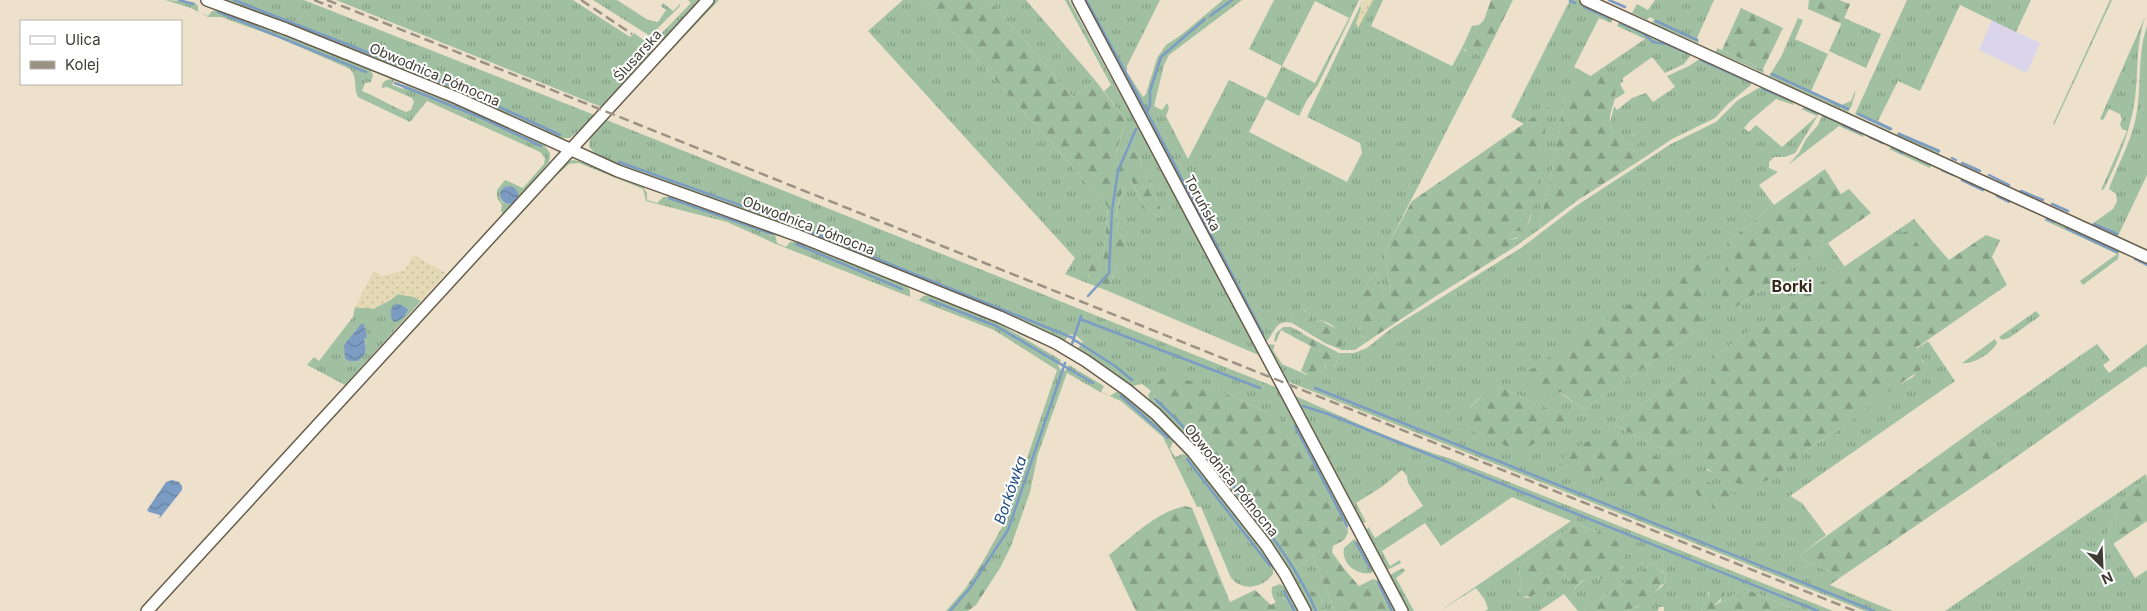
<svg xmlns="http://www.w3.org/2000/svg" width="2147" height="611" font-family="Inter,sans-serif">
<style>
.commercial{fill:#dad5eb}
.grass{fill:url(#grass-tufts);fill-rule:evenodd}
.forest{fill:url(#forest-firs)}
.sand{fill:url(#sand-dots)}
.water{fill:url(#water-waves)}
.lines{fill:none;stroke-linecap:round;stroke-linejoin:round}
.stream{stroke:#7c9cc3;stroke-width:2.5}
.tertiary-casing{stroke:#685e4c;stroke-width:14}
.tertiary{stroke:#fff;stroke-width:11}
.rail{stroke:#9b9283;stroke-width:2.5;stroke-dasharray:10 5;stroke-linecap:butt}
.labels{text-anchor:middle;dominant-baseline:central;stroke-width:4;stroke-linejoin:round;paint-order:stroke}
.street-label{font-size:14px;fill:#403c33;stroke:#fff}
.water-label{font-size:15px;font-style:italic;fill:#234f82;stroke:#fff}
.quarter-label{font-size:16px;font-weight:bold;fill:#342b1b;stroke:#fff}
</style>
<defs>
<pattern id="grass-tufts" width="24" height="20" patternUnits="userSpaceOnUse" patternTransform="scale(1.25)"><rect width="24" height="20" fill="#a0c0a1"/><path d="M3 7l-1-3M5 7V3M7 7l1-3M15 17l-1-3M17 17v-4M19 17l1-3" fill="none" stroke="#849d84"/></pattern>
<pattern id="forest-firs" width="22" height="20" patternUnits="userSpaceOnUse" patternTransform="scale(1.25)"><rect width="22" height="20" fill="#a0c0a1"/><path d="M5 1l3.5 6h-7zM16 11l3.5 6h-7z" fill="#849d84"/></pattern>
<pattern id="sand-dots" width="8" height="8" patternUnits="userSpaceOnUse" patternTransform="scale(1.25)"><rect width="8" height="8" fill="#e3d9b4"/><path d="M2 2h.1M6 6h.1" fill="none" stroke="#c4bb9b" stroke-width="1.8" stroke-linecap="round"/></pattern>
<pattern id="water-waves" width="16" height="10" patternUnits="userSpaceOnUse" patternTransform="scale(1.25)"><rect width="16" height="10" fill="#7c9cc3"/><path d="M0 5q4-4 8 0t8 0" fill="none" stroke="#67809f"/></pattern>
</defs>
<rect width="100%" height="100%" fill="#ede1cc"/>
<path class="commercial" d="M 1992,20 L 2040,43 L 2027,73 L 1979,50 Z"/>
<path class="grass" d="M 165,0 L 194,2 L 198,6 L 198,12 L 208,16 L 212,11 L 219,10 L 367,68 L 371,71 L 373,75 L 371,82 L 365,83 L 362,91 C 378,97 390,106 406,112 L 411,110 L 414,102 L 412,98 L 387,87 L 382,88 L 382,85 C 384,80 389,78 394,80 L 392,85 L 403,89 L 405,85 L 484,116 L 544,145 L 550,153 L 549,162 L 505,216 L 501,211 L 502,205 L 497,198 L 497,190 L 505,180 L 523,188 L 544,164 L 545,158 L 540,152 L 427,101 L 410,122 L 358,97 C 353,88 358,77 350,69 L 279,38 L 221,17 L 208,17 L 191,8 ZM 508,186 L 515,190 L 517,195 L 514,202 L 507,204 L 502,202 C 498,193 501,190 508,186 Z
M 226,0 L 304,0 L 597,116 L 585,128 L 583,127 L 570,138 L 558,138 L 457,91 L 409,71 L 410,66 L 407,65 L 405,70 Z
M 336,0 L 573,0 L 630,37 L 634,33 L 649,44 L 653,52 L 604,108 Z
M 593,0 L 617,0 L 648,20 L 658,22 L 666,10 L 661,6 L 663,3 L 673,11 L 680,4 L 680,6 L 650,36 Z
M 688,0 L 704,0 L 666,39 L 662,41 L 659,36 L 691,3 Z
M 713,0 L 719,0 L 623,101 L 621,100 Z
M 903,0 L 925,0 L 1108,207 L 1103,260 L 1089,272 L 1087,283 L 1065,274 L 1075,258 L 868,31 Z
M 989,0 L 1026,0 L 1095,80 L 1073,97 Z
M 1065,0 L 1069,0 L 1261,356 L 1108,291 L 1118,262 L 1128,249 C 1125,242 1120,235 1118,227 C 1114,214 1121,189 1130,179 C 1139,195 1142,208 1159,217 L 1163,214 L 1134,147 L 1132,137 L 1123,151 L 1116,154 L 1126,121 L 1104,91 L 1111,85 Z
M 1082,0 L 1160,0 L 1127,66 L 1127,72 L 1143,97 L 1146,94 L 1157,58 L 1166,45 L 1181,35 L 1223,0 L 1242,0 L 1169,55 L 1164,65 L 1154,106 L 1162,110 L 1167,103 L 1169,108 L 1166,116 L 1188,159 L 1229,80 L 1266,98 L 1282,66 L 1249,49 L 1274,0 L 1359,0 L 1318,85 L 1307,100 L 1299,116 L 1266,99 L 1249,132 L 1347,182 L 1362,153 L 1360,143 L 1307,117 L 1363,0 L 1360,5 L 1364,16 L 1373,0 L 1383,0 L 1371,26 L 1452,66 L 1462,48 L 1468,53 L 1480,52 L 1480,56 L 1483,60 L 1389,243 L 1385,255 L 1390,289 L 1388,294 L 1383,294 L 1376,272 L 1368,281 L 1358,306 L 1360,334 L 1368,341 L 1355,350 L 1342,350 C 1342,336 1338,326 1323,321 C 1318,320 1315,323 1311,322 L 1305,310 L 1293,313 L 1292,323 C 1274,319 1276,334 1265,342 ZM 1315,1 L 1349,18 L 1315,83 L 1282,66 Z
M 1570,0 L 1578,0 L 1614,16 L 1611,23 L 1599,18 L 1574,67 L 1591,76 L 1565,95 L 1551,175 L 1540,223 L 1541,228 L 1513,248 L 1518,237 L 1510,240 L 1509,236 L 1515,231 L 1523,231 L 1530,220 L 1548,108 L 1524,124 L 1511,117 Z
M 1655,0 L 1714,0 L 1697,38 L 1699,40 L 1698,43 L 1652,23 L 1654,19 L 1649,17 L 1648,20 L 1632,13 L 1637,4 L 1648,10 Z
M 1907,0 L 2031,0 L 2016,32 L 1960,5 L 1920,91 L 1898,81 L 1878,121 L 1892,128 L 1890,131 L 1855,114 Z
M 2110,0 L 2112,0 L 2054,125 L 2053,124 Z
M 2146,15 C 2135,45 2139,67 2135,98 C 2131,130 2118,161 2104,189 L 2101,190 L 2127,131 L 2122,129 L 2120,124 L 2122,119 L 2120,114 L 2109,109 L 2103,120 L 2100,119 Z
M 1798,18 L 1803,20 L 1795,39 L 1828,54 L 1811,91 L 1841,105 L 1851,101 L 1856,89 L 1852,105 L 1848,112 L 1769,76 L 1781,57 Z
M 1844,18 L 1881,34 L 1866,68 L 1829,51 Z
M 1621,19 L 1690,53 L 1690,56 L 1684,64 L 1665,73 L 1652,57 L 1623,78 L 1623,82 L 1620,84 L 1625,93 L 1615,99 L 1616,92 L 1595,73 L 1645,39 L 1617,26 Z
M 2147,26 L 2147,175 L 2118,236 L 2092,224 L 2113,209 L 2117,201 L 2116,194 L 2109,189 C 2118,164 2131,142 2136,117 C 2142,87 2137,55 2147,26 Z
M 1717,48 L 1763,69 L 1764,73 L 1716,52 Z
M 1701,58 L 1751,81 L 1751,85 L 1728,104 L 1715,118 L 1672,139 L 1636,163 L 1636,151 L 1628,149 L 1628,145 L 1630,142 L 1639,142 L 1635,134 L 1622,137 L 1611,131 L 1610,123 L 1614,106 L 1617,110 L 1632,98 L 1646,93 L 1653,102 L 1675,87 L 1667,76 L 1689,66 Z
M 1762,86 L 1791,99 L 1794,105 L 1776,99 L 1750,121 L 1744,128 L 1749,132 L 1756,125 L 1782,147 L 1817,116 L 1801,109 L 1808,107 L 1817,111 L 1818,115 L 1795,153 L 1785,157 L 1774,157 L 1769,162 L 1769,168 L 1778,172 L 1759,185 L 1774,205 L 1730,240 L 1732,310 L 1828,243 L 1845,267 L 1715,355 L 1707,470 L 1743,484 L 1763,482 L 1780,472 L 1812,446 L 1838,430 L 1896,386 L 1913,377 L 1924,362 L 1919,356 L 1916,349 L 1928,341 L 1955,381 L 1790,496 L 1802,503 L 1826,535 L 1800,555 L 1802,559 L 1841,577 L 1830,585 L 1893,611 L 1865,611 L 1284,380 L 1268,347 L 1270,344 L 1275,345 L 1273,350 L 1282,364 L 1307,375 L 1325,363 L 1326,370 L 1335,368 L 1339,353 L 1354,353 L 1367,348 L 1392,328 L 1521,248 L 1576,206 L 1671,144 L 1716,122 L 1738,100 ZM 1700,328 L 1584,410 L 1559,392 ZM 1690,371 L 1675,455 L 1614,425 L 1616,422 ZM 1500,387 L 1571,420 L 1470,407 L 1478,399 Z
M 1824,112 L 1865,131 L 1863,137 L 1839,126 L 1788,165 L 1799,153 L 1806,139 L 1818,125 Z
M 604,119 L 1280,389 L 1346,513 L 1348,533 L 1292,425 L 1258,408 L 1200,383 L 1153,388 L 1155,397 L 1153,400 L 1156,402 L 1158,400 L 1165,405 C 1213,454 1260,508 1296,567 L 1313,556 L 1335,611 L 1325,611 L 1318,591 L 1310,592 L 1318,611 L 1311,611 C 1292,570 1267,535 1239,499 C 1212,464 1183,431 1150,401 L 1148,395 L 1151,391 L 1142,384 L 1132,386 L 1078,348 L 1083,342 L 1077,336 L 1069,334 L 1065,341 L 1021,320 L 801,230 L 619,165 L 597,155 L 589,147 L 590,137 Z
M 1898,132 L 1940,150 L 1939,154 L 1897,135 Z
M 1894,144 L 1931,163 L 1931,166 L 1930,168 L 1889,149 Z
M 572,160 L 578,161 L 643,187 L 647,193 L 647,200 L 657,203 L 663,197 L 670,197 L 770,232 L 769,235 L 772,236 L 774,233 L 775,234 L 777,243 L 786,247 L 790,242 L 797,241 L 906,286 L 910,290 L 910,297 L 919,300 L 923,296 L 929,295 L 998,323 L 1061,360 L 1058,365 L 1060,369 L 1065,371 L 1069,365 L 1104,386 L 1101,392 L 1110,396 L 1116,392 L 1122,393 L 1170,436 L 1173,442 L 1170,449 L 1175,457 L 1183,454 L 1189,456 L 1261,548 L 1273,565 L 1273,574 C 1263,588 1243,592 1231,578 L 1201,507 L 1197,507 L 1163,437 L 1121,401 L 1100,392 L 1067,373 L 1038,454 L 1030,492 L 1011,546 L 1000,568 L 982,563 L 1006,520 L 1057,370 L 994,330 L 776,244 L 727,222 L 646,201 L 643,189 L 579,163 L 569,164 L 549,182 L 568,162 Z
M 2048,217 L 2120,248 L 2118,259 L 2083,285 L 2080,281 L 2117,254 L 2044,220 Z
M 1914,219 L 1934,243 L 1922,251 L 1894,236 L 1886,238 Z
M 398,294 L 414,297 L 421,301 L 345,385 L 307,365 L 314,357 L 319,361 L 353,317 L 355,307 C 372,311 385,305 398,294 ZM 364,324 L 367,337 L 364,338 C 368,348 366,355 358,361 L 349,361 C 350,345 349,331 364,324 Z
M 2036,311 L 2040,316 L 2009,338 L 2002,340 L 1999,337 Z
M 1283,327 L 1291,327 L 1303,333 L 1297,339 L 1281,330 L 1276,342 L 1274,341 L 1276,333 Z
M 1995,339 L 1997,343 C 1992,353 1973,365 1962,363 Z
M 2097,344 L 2110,360 L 2103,365 L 2109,373 L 2147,344 L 2147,368 L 2145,366 L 2009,462 L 1978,427 Z
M 1291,394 C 1343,417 1396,442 1451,459 L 1833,611 L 1792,611 L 1791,608 L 1744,588 L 1716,607 L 1715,606 L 1721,601 L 1721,592 L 1717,587 L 1708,592 L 1709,600 L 1705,602 L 1701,611 L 1664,611 L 1664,607 L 1659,607 L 1658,611 L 1627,611 C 1639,605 1647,605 1659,600 L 1654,593 L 1666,583 L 1664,578 L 1667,570 L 1666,568 L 1661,573 L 1656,564 L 1653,563 L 1583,611 L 1578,611 L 1564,594 L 1539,611 L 1485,611 L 1488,609 L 1485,600 L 1476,588 L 1440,611 L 1571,521 L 1512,497 L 1441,546 L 1425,523 L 1382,551 L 1390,566 L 1400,560 L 1401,563 L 1387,570 L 1384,569 L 1365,530 L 1373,525 L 1369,528 L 1375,538 L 1423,506 L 1408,483 L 1407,476 L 1402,470 L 1383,486 L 1356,503 L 1366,522 L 1361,523 ZM 1575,524 L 1602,533 L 1609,538 L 1623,567 L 1614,574 L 1600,579 L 1597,576 C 1587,578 1581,581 1575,589 L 1570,586 L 1571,582 L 1566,577 L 1563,571 L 1551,570 C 1550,584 1549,587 1535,592 L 1534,596 L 1527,598 L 1522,596 L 1519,591 L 1523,583 C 1518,574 1518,570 1524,561 Z
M 2146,474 L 2147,481 C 2127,485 2113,517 2108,535 L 2135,578 L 2147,570 L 2147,611 L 1945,611 Z
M 1354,539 L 1363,545 L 1374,569 L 1372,573 C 1357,576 1341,564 1344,548 Z
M 1403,568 L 1405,571 L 1396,578 L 1414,611 L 1407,611 L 1388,576 Z
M 1373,579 L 1380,581 L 1398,611 L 1390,611 Z
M 1280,584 L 1286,588 L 1298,611 L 1292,611 L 1287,601 L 1283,598 L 1276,602 C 1272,597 1271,593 1272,587 Z"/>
<path class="forest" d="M 925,0 L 989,0 L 1073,97 L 1095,80 L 1126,121 L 1116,153 L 1123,151 L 1132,137 L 1140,135 L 1134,147 L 1163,214 L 1159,217 C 1142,208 1139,195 1131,180 C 1120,188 1114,215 1118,227 C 1120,235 1125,242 1128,249 L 1128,253 C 1116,259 1113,279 1108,291 L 1087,283 L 1089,272 L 1087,263 L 1103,260 L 1108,207 Z
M 1491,0 L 1513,0 L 1483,60 L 1479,56 L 1480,52 L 1475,52 L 1469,56 L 1466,50 L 1462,48 L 1472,26 L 1479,25 L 1484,20 Z
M 1809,0 L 1839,0 L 1850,4 L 1842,24 L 1808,9 Z
M 1741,8 L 1783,28 L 1763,69 L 1722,50 Z
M 1605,72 C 1627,94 1608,103 1610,123 C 1610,126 1611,128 1611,131 L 1615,133 L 1620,130 L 1620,135 L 1622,137 L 1627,134 L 1638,135 L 1640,144 L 1630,142 L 1628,145 L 1628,149 L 1636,151 L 1636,163 L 1578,200 L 1541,228 L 1540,223 L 1551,175 L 1565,94 L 1595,73 Z
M 1548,107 C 1545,129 1537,219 1523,231 L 1515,231 L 1509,236 L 1510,240 L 1519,238 L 1513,248 L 1436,296 L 1368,341 L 1360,334 L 1357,306 L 1368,281 L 1376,272 L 1383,293 L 1388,293 L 1390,289 L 1385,255 L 1389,243 L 1412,201 Z
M 1825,169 L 1841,194 L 1849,189 L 1871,213 L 1732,310 L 1720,310 L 1730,240 L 1774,205 Z
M 1908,231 L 1922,250 L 1934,243 L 1949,260 L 1986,235 L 2000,240 L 1992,257 L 2007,285 L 1916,348 L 1925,366 C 1915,375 1904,380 1894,388 C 1875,402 1857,417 1838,430 C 1830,435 1820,440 1812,446 C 1795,459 1778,480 1756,484 C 1738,488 1712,475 1700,462 L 1715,355 L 1886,238 Z
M 1710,251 L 1700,328 L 1584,410 L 1560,392 L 1551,397 L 1526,386 L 1521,376 Z
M 1303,309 L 1307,313 L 1311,322 L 1322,321 L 1338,330 L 1342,339 L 1342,350 L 1325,343 L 1292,323 L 1293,313 Z
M 1301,333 L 1339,353 L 1334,371 L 1327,373 L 1325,363 L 1321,370 L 1312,377 L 1301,371 L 1311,346 L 1297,339 Z
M 1690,371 L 1694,374 L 1687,451 L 1675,455 L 1614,425 L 1616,422 Z
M 1164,376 L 1201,383 L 1258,408 L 1293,425 L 1348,533 L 1344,540 L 1333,546 L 1332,552 C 1340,564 1349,575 1359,586 L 1373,579 L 1390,611 L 1335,611 L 1313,556 L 1296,567 L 1276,536 L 1201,444 L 1155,397 L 1153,388 Z
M 1500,387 L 1572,420 L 1520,452 L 1460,426 C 1470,405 1478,396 1500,387 Z
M 1978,427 L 2009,462 L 1841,577 L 1802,559 L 1800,555 Z
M 1604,435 L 1673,464 L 1681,478 L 1676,507 L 1559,465 C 1566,449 1588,441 1604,435 Z
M 1699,478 L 1738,496 L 1722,506 L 1720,517 L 1717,516 L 1710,499 L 1700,498 L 1696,493 Z
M 2147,481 L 2147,521 L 2113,544 L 2108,535 C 2113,517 2127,485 2147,481 Z
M 1185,506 L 1192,508 L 1230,602 L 1255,590 L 1271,605 L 1282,598 L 1287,601 L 1292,611 L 1136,611 L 1109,555 C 1131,538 1156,512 1185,506 Z
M 1575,524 L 1602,533 L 1623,545 C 1631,564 1619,576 1600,579 L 1597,576 L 1582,581 L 1571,592 L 1569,587 L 1571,582 L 1566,577 L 1563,571 L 1551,570 C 1551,574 1552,579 1551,582 C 1547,590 1536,591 1532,597 L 1522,596 L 1519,592 L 1523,583 C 1518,574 1518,570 1524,561 Z
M 982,563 L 1000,568 L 976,605 L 968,611 L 946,611 L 965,589 Z
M 1653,563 L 1656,564 L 1661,573 L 1664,571 L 1665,567 L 1667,570 L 1664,578 L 1666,586 L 1662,584 L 1654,593 L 1661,598 L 1651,607 L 1638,606 L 1627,611 L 1583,611 Z
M 1717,587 L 1724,592 L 1724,595 L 1715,605 L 1716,607 L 1744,588 L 1791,608 L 1792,611 L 1701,611 L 1706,600 L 1709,600 L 1709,590 Z
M 1318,591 L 1325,611 L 1318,611 L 1309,592 Z"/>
<path class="sand" d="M 1364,0 L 1373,0 L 1358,28 L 1356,23 Z
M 413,255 L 446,273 L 421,301 L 414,297 L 398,294 L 374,309 L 355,307 L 374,271 L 383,276 L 405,270 Z"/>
<path class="water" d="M500 195a9 9 0 1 1 18 0a9 9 0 1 1-18 0Z
M 399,304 L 408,309 C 406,316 401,321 394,322 L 391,318 L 391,310 L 394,305 Z
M 361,324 L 364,324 L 367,337 L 364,339 C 367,349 367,354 358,361 L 349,361 L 345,358 L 344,345 Z
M 172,480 L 179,482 L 182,486 L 182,490 L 159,519 L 160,515 L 149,512 L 147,510 L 166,482 Z"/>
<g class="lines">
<path class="stream" d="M 179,0 L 193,4
M 234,0 L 456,87 L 560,135
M 1086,0 L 1147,112 L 1263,334
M 1609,0 L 1625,7
M 1570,1 L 1575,3
M 1584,7 L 1609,18
M 218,12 L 366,72
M 1210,16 L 1232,0
M 1656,21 L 1697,40
M 1620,23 L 1643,33 L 1653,42 L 1667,44 L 1687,53
M 1701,60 L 1748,81
M 1772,74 L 1848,109
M 395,83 L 482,118 L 541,146
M 1763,89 L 1791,100
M 1805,107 L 1815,112
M 1858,114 L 1891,129
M 1146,115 L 1150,104 L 1150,91 L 1161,57 L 1205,19
M 1825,116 L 1836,121
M 1843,125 L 1861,133
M 1899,134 L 1939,151
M 1870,137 L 1883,143
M 1893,147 L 1902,153
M 1917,158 L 1929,164
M 1952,158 L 1956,160
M 619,162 L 776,218 L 1073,338
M 1962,163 L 1980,171
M 1942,170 L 1954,175
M 1989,175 L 2009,185
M 1962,180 L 1983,190
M 2021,191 L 2043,200
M 1997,196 L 2009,202
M 669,198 L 772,234
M 2052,204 L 2068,211
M 2047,219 L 2054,222
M 2094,224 L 2117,234
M 2066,228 L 2117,252
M 796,244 L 902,289
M 2135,259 L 2147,265
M 1088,296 L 1109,273 L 1112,210 L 1118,171 L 1136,129
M 930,300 L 996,326 L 1093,383
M 1080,319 L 1260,388
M 1073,339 L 1115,366 L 1132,380
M 1072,344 L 1081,316
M 1315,388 L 1874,611
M 1121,396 L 1168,438
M 1155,399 C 1187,428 1213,460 1239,493 C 1268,531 1297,567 1316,611
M 1303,406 L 1328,414 L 1818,611
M 1295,426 L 1347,526
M 1187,459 L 1270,566
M 1356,543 L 1370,568
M 1378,582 L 1392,611
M 1284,591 L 1294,611
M 950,611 L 970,588 L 1008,530 L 1065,363"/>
<defs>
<path id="tertiary" d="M 207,0 L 286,29 L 457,98 L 618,171 L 799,236 L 1000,317 L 1056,343 L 1086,361 L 1127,390 L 1156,414 L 1193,452 L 1266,545 L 1285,574 L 1305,611
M 1078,0 L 1402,611
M 1586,0 L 2147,257
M 147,611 L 708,0"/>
</defs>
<use href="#tertiary" class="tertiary-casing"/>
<use href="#tertiary" class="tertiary"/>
<path class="rail" d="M 314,0 L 332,7
M 327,0 L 1855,611
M 581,0 L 632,34"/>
</g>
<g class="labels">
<g class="street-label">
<text transform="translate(637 55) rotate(-48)">Ślusarska</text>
<text transform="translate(435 74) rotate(23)">Obwodnica Północna</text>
<text transform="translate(1203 203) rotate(62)">Toruńska</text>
<text transform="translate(809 225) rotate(21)">Obwodnica Północna</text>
<text transform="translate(1232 480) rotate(51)">Obwodnica Północna</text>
</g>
<g class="water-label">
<text transform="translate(1010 490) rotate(-71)">Borkówka</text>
</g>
<g class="quarter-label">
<text x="1792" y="286">Borki</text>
</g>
</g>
<rect x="20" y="20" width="162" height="65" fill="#ffffff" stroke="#b3b1ad"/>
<rect x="30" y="36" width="25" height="8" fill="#ffffff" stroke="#b3b1ad"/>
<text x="65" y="45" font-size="15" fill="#403c33">Ulica</text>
<rect x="30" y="61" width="25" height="8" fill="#9b9283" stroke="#b3b1ad"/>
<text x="65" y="70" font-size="15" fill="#403c33">Kolej</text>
<g transform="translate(2102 566) rotate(156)" stroke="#ffffff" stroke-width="4" paint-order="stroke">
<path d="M0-4L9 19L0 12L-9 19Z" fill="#403c33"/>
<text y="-8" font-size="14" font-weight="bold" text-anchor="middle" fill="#403c33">N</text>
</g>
</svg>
